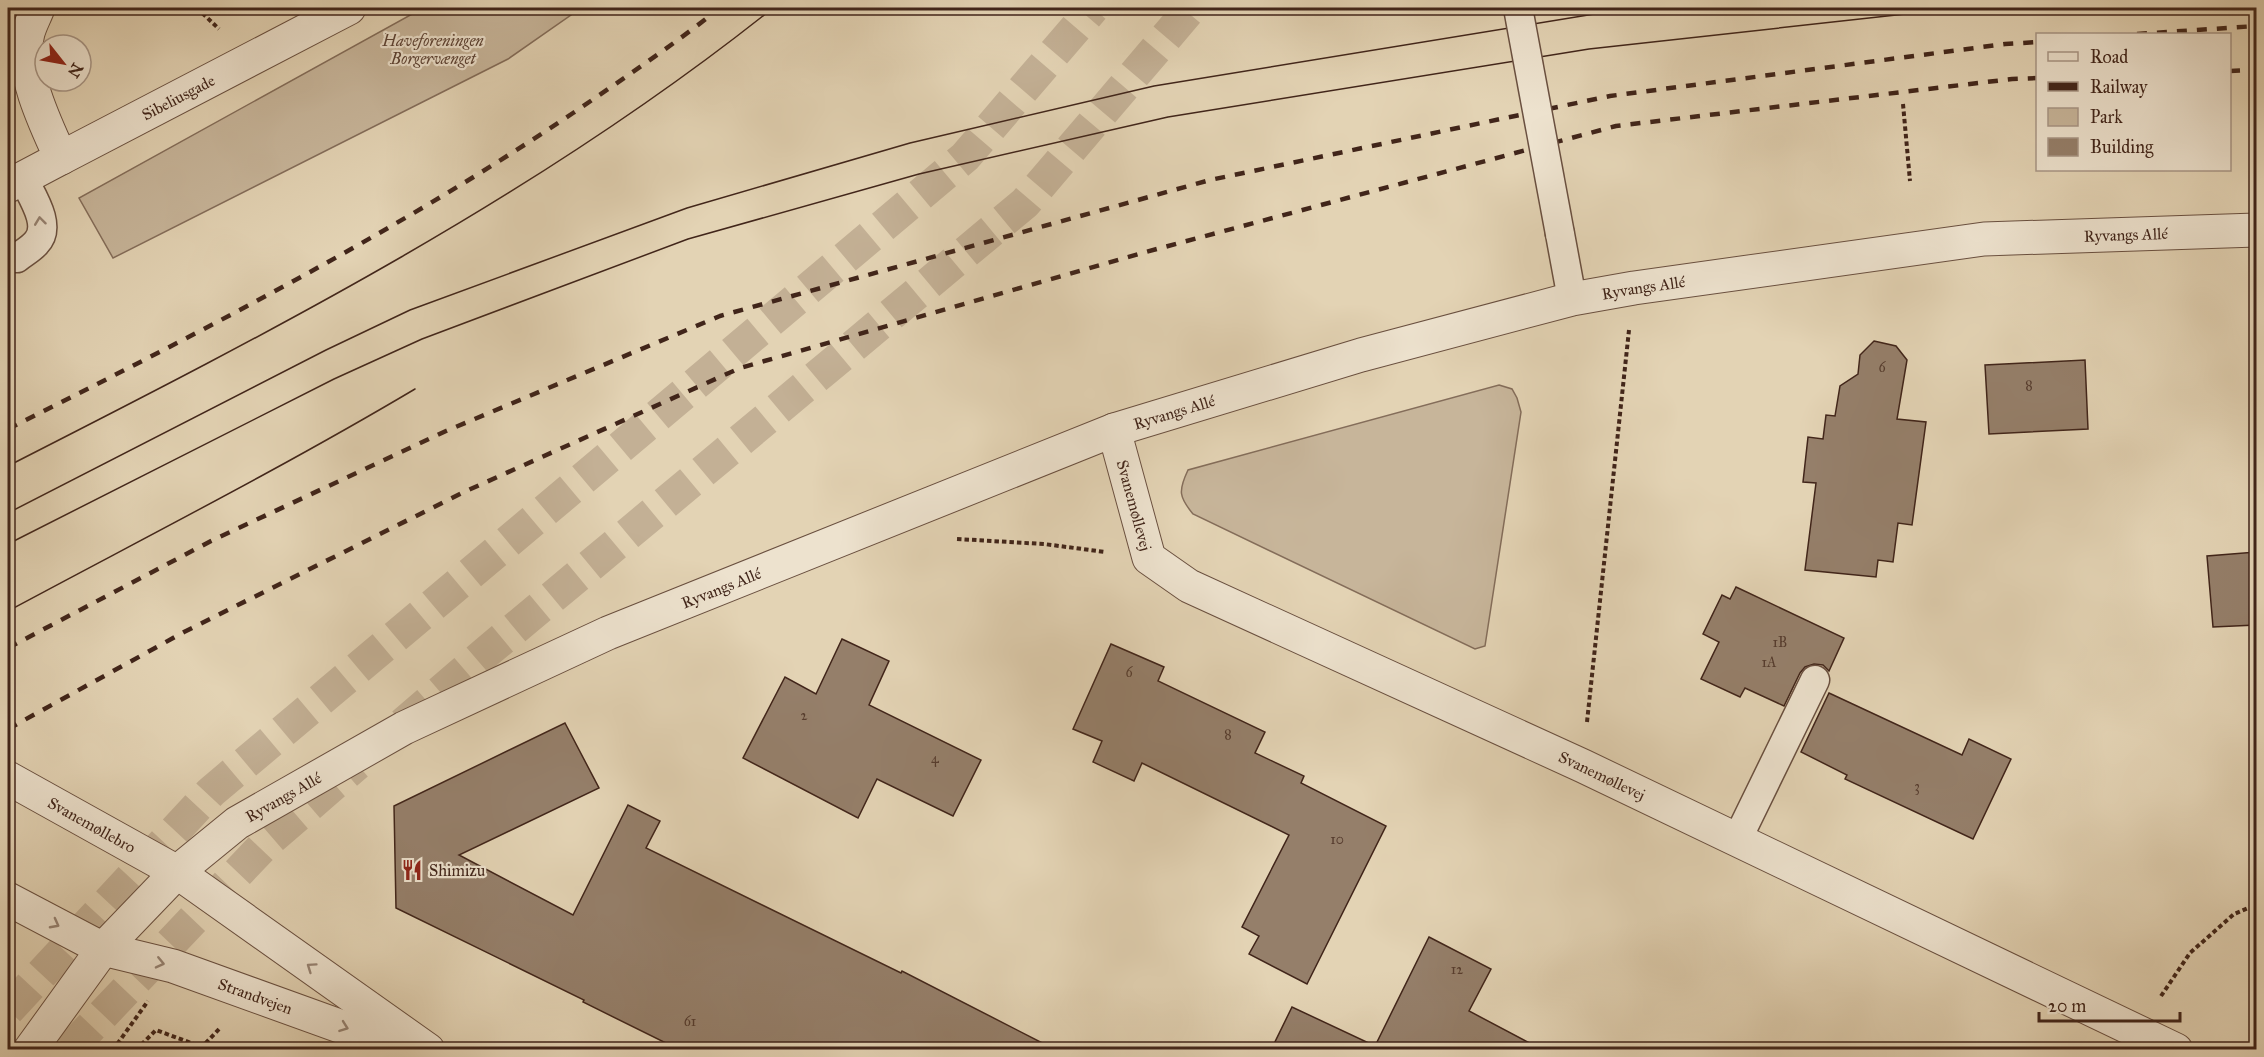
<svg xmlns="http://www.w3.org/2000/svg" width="2264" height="1057" font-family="'IM FELL Great Primer',serif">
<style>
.green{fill:#c7b59a;stroke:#846d5a;stroke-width:1.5}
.building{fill:#957f6a;stroke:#41251a;stroke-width:1.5}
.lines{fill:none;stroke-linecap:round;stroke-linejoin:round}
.trunk-tunnel{stroke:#c3b095;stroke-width:33;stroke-dasharray:33 16;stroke-linecap:butt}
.service-casing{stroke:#6a5040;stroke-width:31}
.minor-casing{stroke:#6a5040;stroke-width:35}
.tertiary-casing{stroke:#6a5040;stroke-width:35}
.path{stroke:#41251a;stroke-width:4;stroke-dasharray:4.5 3;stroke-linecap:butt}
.service{stroke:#ede2ce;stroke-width:28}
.minor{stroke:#ede2ce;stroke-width:33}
.tertiary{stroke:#ede2ce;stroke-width:33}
.tram{stroke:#41251a;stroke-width:1.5}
.rail{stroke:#41251a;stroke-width:4.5;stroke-dasharray:10 10;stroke-linecap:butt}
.service-bridge-casing{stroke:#6a5040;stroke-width:31;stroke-linecap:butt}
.service-bridge{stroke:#ede2ce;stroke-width:28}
.oneway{stroke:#978474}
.labels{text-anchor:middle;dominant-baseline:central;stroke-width:4.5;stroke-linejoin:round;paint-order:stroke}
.number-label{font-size:14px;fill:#563c2e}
.park-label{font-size:16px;font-style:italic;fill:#5c4234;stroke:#ede2ce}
.street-label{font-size:16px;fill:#41251a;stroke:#ede2ce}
.poi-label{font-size:16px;fill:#41251a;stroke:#ede2ce;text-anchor:start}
</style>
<rect width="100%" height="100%" fill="#e3d3b4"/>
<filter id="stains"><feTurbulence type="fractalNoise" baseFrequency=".00333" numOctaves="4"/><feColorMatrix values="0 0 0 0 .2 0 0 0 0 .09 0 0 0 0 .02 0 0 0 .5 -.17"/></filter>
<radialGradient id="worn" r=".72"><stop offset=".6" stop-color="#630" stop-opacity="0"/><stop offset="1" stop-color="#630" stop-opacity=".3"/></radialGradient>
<path class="green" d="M 423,8 L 581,8 L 508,59 L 113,258 L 79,198 Z
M 1499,385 L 1512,389 L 1517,398 L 1521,412 L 1485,646 L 1475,649 L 1193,514 C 1179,497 1178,491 1188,470 Z"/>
<path class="building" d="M 1874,341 L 1896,346 L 1907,360 L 1897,419 L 1926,422 L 1912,525 L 1898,523 L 1893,562 L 1878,560 L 1876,577 L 1805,570 L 1816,483 L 1803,482 L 1808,437 L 1823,439 L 1826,415 L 1835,416 L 1840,386 L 1858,374 L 1860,355 Z
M 2085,360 L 2088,429 L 1989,434 L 1985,365 Z
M 2256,552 L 2256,625 L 2213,627 L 2207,556 Z
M 1736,587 L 1844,638 L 1829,671 L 1823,665 L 1814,664 L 1805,667 L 1800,673 L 1784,706 L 1745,688 L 1740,697 L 1701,679 L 1719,642 L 1703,634 L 1722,595 L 1730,599 Z
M 842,639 L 889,661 L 869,705 L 981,760 L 953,816 L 877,779 L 858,818 L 743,758 L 785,677 L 816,694 Z
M 1111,644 L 1164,667 L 1158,681 L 1265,732 L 1255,753 L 1304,776 L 1301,783 L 1386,826 L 1307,984 L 1249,954 L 1259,936 L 1242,927 L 1289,835 L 1142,763 L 1134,781 L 1093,762 L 1102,741 L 1073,729 Z
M 1829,693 L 1962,755 L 1969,739 L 2011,759 L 1973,839 L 1845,779 L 1847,775 L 1801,752 Z
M 565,723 L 599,788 L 459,855 L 573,915 L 628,805 L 660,821 L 646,848 L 901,973 L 902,971 L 1056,1050 L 680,1050 L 583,1002 L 584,1000 L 396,908 L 394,806 Z
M 1429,937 L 1491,969 L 1469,1011 L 1543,1050 L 1271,1050 L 1292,1007 L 1375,1046 Z"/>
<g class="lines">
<path class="trunk-tunnel" d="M 403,724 L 489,650 L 1025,203 L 1191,8
M 8,1010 L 211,792 L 965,157 L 1093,8
M 69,1050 L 267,842 L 357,764"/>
<defs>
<path id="service" d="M 1560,234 L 1572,299
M 17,258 C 23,253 31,249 36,243 C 53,226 31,195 23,178
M 1737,840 L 1815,680"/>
<g id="minor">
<path id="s1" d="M 61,158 L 349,8"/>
<path id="s2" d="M 1114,430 L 1149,558 L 1189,586 L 1583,766 L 2176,1050"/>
</g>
<g id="tertiary">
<path d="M 8,186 L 61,158 C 47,128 18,67 28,33 C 30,25 35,16 38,8"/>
<path id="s3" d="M 8,778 L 177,872 L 428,1050"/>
<path id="s4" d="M 8,899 L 103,949 L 173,966 L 406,1050"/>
<path id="s5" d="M 30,1050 L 103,949 L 177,872 L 237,823 L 404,728 L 608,633 L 1114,430 L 1361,355 L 1572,299 L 1634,288 L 1984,239 L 2256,230"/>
</g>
</defs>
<use href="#service" class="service-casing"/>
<use href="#minor" class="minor-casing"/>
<use href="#tertiary" class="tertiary-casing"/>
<path class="path" d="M 197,8 L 219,29
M 1903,104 L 1910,181
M 957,539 L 1044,544 L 1105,552
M 1587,722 L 1629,330
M 2161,996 L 2190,953 L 2234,914 L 2253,906
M 113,1050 L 148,1001
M 136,1050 L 156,1030 L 202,1047 L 221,1027"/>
<use href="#service" class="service"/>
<use href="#minor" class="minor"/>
<use href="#tertiary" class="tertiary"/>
<path class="tram" d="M 8,466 C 273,331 539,195 773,8
M 8,513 L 326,350 L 410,310 L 687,208 L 910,143 L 1154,86 L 1631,8
M 8,544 L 334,379 L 422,339 L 688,239 L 919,174 L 1168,117 L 1589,49 L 1960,8
M 8,611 C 144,538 282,468 415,389"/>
<path class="rail" d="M 2137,34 L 2256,26
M 2230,71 L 2256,70
M 8,429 C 201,332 393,234 573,113 C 623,79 673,45 720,8
M 8,648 L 211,541 L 446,431 L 720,316 L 1210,180 L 1610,96 L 2005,44 L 2038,42
M 8,729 L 184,632 L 464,492 L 740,368 L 1142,253 L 1616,126 L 2012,79 L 2038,78"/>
<defs>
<path id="service-bridge" d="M 1518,8 L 1560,234"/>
</defs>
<use href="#service-bridge" class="service-bridge-casing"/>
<use href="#service-bridge" class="service-bridge"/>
</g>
<defs><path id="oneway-chevron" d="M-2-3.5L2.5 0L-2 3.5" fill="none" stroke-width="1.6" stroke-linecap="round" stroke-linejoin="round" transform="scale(1.5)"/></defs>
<g class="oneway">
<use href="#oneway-chevron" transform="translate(40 221) rotate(-97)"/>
<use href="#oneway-chevron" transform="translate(55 924) rotate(28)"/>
<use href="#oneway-chevron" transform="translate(160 963) rotate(13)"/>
<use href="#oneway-chevron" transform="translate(311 967) rotate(-145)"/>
<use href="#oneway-chevron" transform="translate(344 1027) rotate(20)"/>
</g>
<defs>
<symbol id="restaurant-bare" viewBox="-9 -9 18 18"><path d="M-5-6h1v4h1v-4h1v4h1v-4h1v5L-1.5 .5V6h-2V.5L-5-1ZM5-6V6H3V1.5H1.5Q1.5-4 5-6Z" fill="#8f2418" stroke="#ede2ce" stroke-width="2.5" paint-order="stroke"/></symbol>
</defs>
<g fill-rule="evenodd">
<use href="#restaurant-bare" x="397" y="855" width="30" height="30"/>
</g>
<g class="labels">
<g class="number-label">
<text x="1882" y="367">6</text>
<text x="2029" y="385">8</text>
<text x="1780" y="642">1B</text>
<text x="1769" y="662">1A</text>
<text x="1129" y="672">6</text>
<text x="804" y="715">2</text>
<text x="1228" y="734">8</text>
<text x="935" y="758">4</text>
<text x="1917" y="786">3</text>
<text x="1337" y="839">10</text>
<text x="1457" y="969">12</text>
<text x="690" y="1021">61</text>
</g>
<g class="park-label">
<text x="433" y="40">Haveforeningen<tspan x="433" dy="18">Borgervænget</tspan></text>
</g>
<g class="street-label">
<text stroke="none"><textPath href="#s1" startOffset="132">Sibeliusgade</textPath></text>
<text stroke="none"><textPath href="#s5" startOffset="2306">Ryvangs Allé</textPath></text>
<text stroke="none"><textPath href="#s5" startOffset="1820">Ryvangs Allé</textPath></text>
<text stroke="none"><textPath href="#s5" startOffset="1334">Ryvangs Allé</textPath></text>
<text stroke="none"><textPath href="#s2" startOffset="78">Svanemøllevej</textPath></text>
<text stroke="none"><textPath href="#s5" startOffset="848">Ryvangs Allé</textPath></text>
<text stroke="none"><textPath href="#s2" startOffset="636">Svanemøllevej</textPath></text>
<text stroke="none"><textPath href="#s5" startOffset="362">Ryvangs Allé</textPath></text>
<text stroke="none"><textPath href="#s3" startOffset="96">Svanemøllebro</textPath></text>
<text stroke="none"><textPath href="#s4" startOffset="267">Strandvejen</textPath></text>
</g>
<g class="poi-label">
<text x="429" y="870">Shimizu</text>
</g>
</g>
<rect width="2264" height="1057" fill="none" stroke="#e3d3b4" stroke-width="30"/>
<rect x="9" y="9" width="2246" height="1039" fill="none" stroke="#41251a" stroke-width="3"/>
<rect x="15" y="15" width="2234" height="1027" fill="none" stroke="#41251a" stroke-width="1.5"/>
<rect x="2036" y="33" width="195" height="138" fill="#ede2ce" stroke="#a89686" stroke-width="1.5"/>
<rect x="2048" y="52" width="30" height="9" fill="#ede2ce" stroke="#a89686" stroke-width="1.5"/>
<text x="2090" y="63" font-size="18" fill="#41251a">Road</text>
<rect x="2048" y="82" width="30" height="9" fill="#41251a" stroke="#a89686" stroke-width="1.5"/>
<text x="2090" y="93" font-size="18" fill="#41251a">Railway</text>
<rect x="2048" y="108" width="30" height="18" fill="#c7b59a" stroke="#a89686" stroke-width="1.5"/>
<text x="2090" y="123" font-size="18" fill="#41251a">Park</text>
<rect x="2048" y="138" width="30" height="18" fill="#957f6a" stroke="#a89686" stroke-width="1.5"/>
<text x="2090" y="153" font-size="18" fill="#41251a">Building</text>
<g transform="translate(63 63) rotate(121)"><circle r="28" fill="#ede2ce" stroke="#a89686" stroke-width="1.5"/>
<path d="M0-4.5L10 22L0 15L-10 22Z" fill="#8f2418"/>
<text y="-9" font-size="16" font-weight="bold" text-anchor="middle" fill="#41251a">N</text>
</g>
<path d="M2039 1012v9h141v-9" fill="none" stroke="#41251a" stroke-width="3"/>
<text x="2048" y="1012" font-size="18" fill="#41251a" stroke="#ede2ce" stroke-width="4.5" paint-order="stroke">20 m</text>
<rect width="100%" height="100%" filter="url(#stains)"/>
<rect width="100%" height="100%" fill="url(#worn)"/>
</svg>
